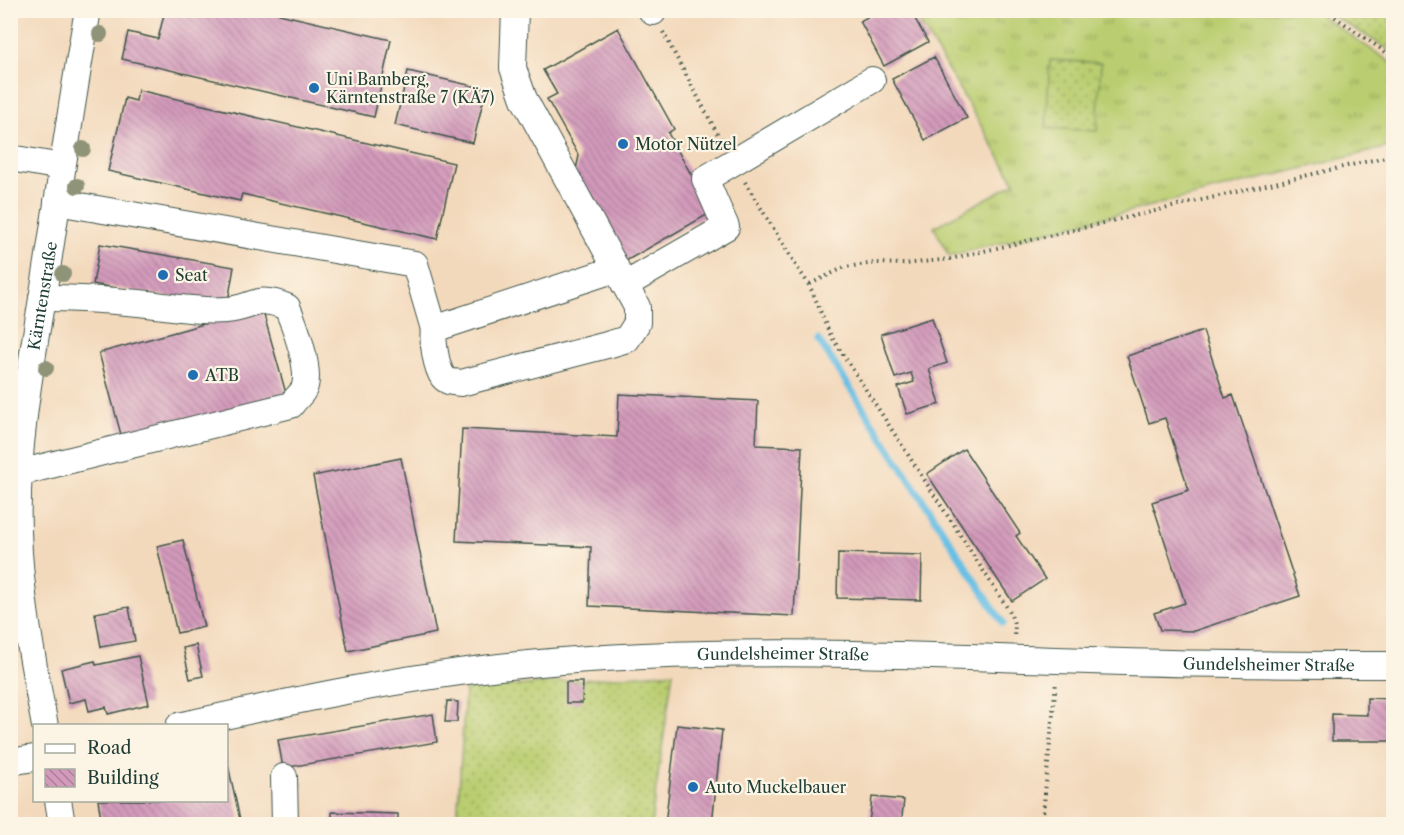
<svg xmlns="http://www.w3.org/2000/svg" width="1404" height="835" font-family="'Libre Caslon Text',serif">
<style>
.grass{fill:url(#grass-tufts);stroke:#6c8552;stroke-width:1.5}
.garden{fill:url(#garden-dots);stroke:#6c8552;stroke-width:1.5}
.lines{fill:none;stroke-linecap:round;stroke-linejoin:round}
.stream{stroke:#67bfe4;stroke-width:7}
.building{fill:url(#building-back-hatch)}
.minor-casing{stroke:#3f5448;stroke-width:28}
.path{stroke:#3f5448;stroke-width:4;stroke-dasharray:1.5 4.5;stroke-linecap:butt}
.minor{stroke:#fff;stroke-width:26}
.tree{fill:#8f9378}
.poi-dot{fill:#1f6fb2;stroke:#fcf5e5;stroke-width:2}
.labels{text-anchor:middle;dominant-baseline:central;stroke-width:4.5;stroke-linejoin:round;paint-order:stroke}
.poi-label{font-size:16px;fill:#1f3d34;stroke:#fcf5e5;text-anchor:start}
.street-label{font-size:16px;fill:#1f3d34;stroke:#fcf5e5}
</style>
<defs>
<pattern id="grass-tufts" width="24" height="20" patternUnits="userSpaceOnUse" patternTransform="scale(1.5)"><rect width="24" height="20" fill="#bacd70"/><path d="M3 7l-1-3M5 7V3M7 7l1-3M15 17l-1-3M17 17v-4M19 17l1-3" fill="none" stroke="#97a85d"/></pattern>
<pattern id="garden-dots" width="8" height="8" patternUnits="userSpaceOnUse" patternTransform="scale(1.5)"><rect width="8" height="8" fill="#bacd70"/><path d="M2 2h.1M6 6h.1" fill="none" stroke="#97a85d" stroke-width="1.8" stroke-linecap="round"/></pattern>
<pattern id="building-back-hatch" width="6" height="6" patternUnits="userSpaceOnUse" patternTransform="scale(1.5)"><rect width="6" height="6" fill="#d39abb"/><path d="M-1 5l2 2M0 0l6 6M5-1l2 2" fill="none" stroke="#ab7f99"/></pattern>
</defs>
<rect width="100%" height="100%" fill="#fcf5e5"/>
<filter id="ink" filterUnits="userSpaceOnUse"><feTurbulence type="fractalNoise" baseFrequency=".0167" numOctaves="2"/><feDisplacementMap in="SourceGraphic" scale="12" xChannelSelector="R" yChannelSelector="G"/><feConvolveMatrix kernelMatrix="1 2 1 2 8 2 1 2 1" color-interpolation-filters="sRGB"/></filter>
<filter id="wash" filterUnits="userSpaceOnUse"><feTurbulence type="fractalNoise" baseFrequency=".008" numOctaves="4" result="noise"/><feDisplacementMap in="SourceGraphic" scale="24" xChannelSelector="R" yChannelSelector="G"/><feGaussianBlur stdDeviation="1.35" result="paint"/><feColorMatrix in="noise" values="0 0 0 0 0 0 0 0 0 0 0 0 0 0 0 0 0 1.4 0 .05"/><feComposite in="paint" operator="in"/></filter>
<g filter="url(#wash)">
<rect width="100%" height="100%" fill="#f3d9bc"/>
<path class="grass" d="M 913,11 L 1314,11 L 1393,64 L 1393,146 L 949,256 L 934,227 L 1015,183 Z"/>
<path class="garden" d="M 1341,11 L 1393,11 L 1393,52 L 1328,13 Z
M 1050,60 L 1101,63 L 1097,131 L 1046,128 Z
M 673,672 L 651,824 L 457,824 L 465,690 Z"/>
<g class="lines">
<path class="stream" d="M 818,339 L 1003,623"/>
</g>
<g id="blocks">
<path class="building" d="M 165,10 L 280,10 L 279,14 L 391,40 L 374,117 L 122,59 L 128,32 L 158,39 Z
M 880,10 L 910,10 L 928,42 L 884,66 L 860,21 Z
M 618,28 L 674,129 L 668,133 L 712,212 L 617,266 L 572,187 L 579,156 L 547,99 L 557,94 L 543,70 Z
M 934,57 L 967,118 L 925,140 L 892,79 Z
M 408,71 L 486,89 L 473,143 L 395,125 Z
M 138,90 L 454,163 L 437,239 L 242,194 L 240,201 L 108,171 L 125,98 L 136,101 Z
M 100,244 L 234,267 L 227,307 L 93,284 Z
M 262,308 L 287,397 L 123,442 L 99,353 Z
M 932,318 L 947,363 L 929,369 L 940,404 L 907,414 L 898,387 L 914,382 L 911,373 L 895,378 L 881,334 Z
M 1203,331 L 1225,398 L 1233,395 L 1300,596 L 1194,631 L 1160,630 L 1154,613 L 1185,603 L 1152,502 L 1189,490 L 1165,418 L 1149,423 L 1127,356 Z
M 619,394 L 758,401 L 756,445 L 802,447 L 794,616 L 589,606 L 591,547 L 456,541 L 462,429 L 617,437 Z
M 964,449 L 1020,533 L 1016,536 L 1045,579 L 1012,601 L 927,474 Z
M 401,458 L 436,633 L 348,651 L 313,476 Z
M 183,540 L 204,627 L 177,633 L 157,546 Z
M 838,553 L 922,555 L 921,600 L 837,598 Z
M 129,607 L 135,641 L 101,647 L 95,613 Z
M 196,645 L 203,676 L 190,679 L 183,648 Z
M 138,656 L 149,704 L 108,714 L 106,707 L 89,711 L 86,699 L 69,703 L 61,669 L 95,661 L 96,665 Z
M 566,682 L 583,682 L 582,703 L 566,703 Z
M 1367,698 L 1394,699 L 1394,741 L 1332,741 L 1332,714 L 1367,715 Z
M 447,701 L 458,702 L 457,722 L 445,722 Z
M 433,714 L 437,742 L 283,768 L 278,740 Z
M 677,725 L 722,730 L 712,824 L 665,824 Z
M 226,756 L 241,824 L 102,824 L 98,800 L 226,800 Z
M 872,797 L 904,800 L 901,824 L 869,824 Z
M 332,812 L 398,814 L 398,824 L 332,824 Z"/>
</g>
</g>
<g filter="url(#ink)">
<use href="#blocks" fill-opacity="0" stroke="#3f5448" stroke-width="1.5"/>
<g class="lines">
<defs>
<g id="minor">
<path d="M 515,10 L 513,68 L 524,99 L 637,307 L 637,323 L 627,339 L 607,345 L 461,383 C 455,382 448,383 443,377 C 436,367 432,340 434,329 L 616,269"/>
<path d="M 651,10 L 653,12"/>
<path d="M 10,158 L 62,167"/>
<path d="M 57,202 L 415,264 L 434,329"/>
<path d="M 625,285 L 726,227 L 705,179 L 872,80"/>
<path d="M 19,473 L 291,405 C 295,399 304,392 305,386 C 310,367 295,325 287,307 C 254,294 255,308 226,310 C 197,312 167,306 139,303 C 106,300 75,298 42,298"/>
<path id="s1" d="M 45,726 C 33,662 20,597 18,532 C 15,447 32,359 46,275 C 60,187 72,98 88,10"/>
<path id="s2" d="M 179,726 C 295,700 411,675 529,664 C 705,647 881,654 1056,660 C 1169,664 1281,665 1394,665"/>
<path d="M 10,762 L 34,758"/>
<path d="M 284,777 L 285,824"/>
<path d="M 58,800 L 62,824"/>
</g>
</defs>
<use href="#minor" class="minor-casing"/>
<path class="path" d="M 1325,10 L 1394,58
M 663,32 L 723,144
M 745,182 L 800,272 C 816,291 820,317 833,339 L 1010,612 L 1015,627 L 1014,637
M 810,284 L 845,267 L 876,263 L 905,264 L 950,259 L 1394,155
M 1042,824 L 1056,682"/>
<use href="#minor" class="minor"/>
</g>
<g class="tree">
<circle cx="100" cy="34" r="8"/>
<circle cx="83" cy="149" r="8"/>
<circle cx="77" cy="186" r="8"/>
<circle cx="63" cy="274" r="8"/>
<circle cx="46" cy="368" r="8"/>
</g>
</g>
<g class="poi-dot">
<circle cx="314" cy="88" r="6"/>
<circle cx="623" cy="144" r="6"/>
<circle cx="163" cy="275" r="6"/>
<circle cx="193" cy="375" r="6"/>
<circle cx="693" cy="787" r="6"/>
</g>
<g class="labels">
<g class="poi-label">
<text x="326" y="79">Uni Bamberg,<tspan x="326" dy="18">Kärntenstraße 7 (KÄ7)</tspan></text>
<text x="635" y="144">Motor Nützel</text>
<text x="175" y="275">Seat</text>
<text x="205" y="375">ATB</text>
<text x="705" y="787">Auto Muckelbauer</text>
</g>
<g class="street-label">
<text stroke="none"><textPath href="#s1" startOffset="434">Kärntenstraße</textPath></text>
<text stroke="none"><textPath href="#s2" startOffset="610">Gundelsheimer Straße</textPath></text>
<text stroke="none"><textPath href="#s2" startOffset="1096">Gundelsheimer Straße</textPath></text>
</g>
</g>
<rect width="1404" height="835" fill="none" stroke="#fcf5e5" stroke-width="36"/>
<rect x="33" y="724" width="195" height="78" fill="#fcf5e5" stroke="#a4ab9e" stroke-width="1.5"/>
<rect x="45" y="744" width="30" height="9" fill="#ffffff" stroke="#a4ab9e" stroke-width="1.5"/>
<text x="87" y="754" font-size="18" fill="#1f3d34">Road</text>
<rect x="45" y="769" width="30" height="18" fill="url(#building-back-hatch)" stroke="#a4ab9e" stroke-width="1.5"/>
<text x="87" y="784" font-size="18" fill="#1f3d34">Building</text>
</svg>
